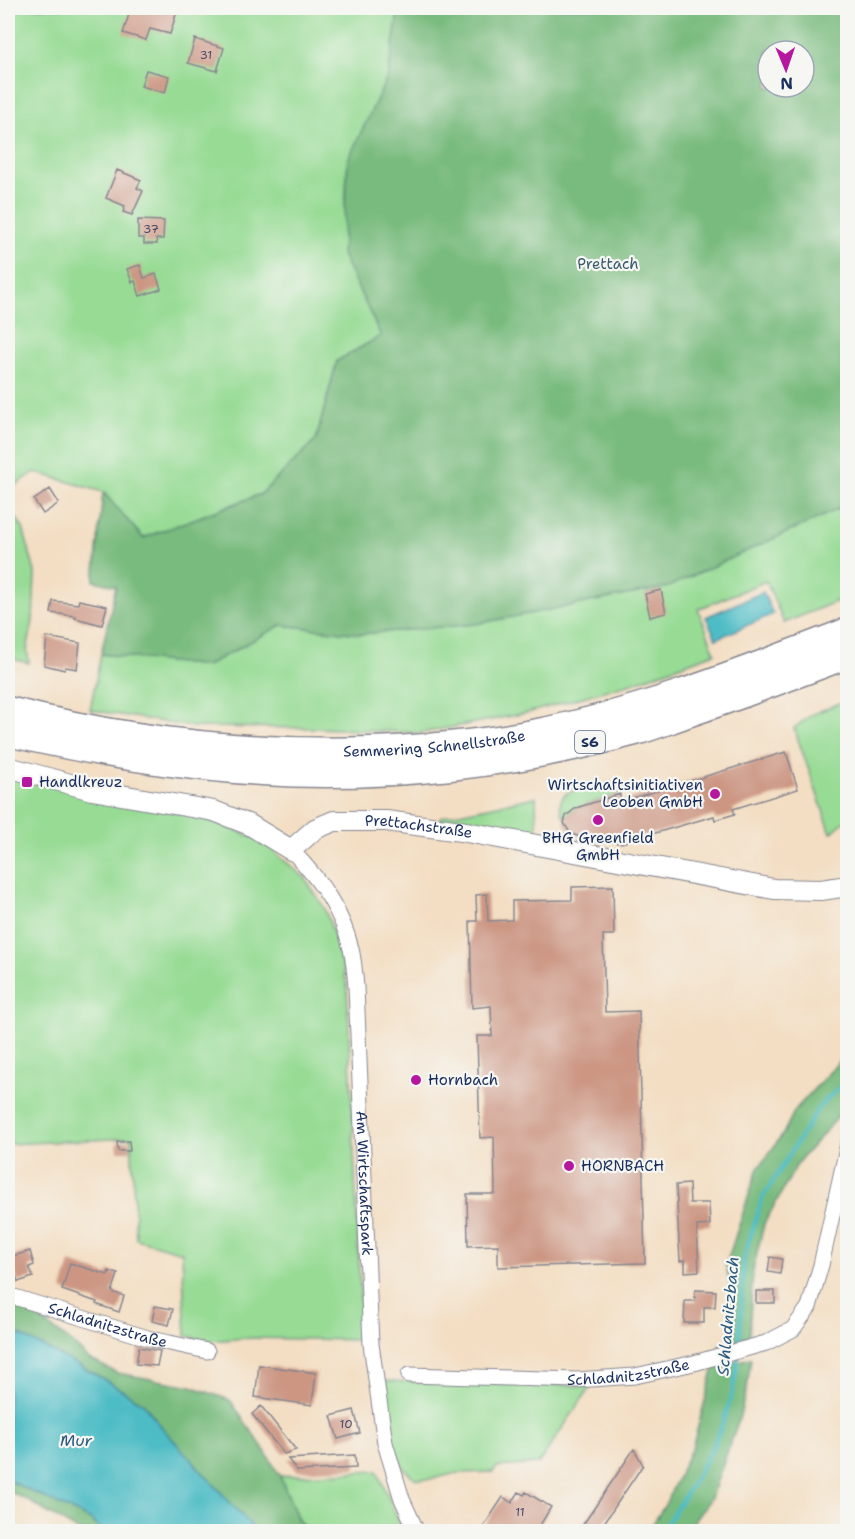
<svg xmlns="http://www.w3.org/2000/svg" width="855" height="1539" font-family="'Shantell Sans',sans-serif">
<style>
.green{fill:#97db94;stroke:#598579;stroke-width:1.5}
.forest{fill:#79bb7e;stroke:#4a756e;stroke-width:1.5;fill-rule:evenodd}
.water{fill:#4ebcc5;stroke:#347692;stroke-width:1.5}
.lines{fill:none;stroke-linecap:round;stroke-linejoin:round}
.stream{stroke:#4ebcc5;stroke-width:4}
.building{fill:#cc9683}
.minor-casing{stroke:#878690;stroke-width:17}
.tertiary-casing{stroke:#878690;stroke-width:22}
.motorway-casing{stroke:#878690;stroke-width:31}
.minor{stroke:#fff;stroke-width:15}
.tertiary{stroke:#fff;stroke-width:20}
.motorway{stroke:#fff;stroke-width:28}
.poi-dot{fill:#b5179e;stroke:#f6f6f2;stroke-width:2}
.labels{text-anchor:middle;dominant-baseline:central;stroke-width:4.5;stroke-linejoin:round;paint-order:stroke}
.number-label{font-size:12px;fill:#474967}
.shield{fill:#f6f6f2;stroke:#5d6b8a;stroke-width:1.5}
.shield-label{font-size:14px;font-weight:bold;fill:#1b2f5e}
.park-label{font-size:15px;fill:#3a5a6c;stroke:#f6f6f2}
.street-label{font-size:15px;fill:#1b2f5e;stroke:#f6f6f2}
.poi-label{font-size:15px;fill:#1b2f5e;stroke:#f6f6f2;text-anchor:start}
.water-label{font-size:16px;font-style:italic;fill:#2a597d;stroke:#f6f6f2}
</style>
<rect width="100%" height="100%" fill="#f6f6f2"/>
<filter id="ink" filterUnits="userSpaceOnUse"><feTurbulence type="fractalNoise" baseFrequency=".0167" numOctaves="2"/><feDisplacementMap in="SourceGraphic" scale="12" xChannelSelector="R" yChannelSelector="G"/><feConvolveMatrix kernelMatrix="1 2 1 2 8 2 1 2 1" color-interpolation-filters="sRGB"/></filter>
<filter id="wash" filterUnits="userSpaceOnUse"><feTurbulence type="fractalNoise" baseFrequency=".008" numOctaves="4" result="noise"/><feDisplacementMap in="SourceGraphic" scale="24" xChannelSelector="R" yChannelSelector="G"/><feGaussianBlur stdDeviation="1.35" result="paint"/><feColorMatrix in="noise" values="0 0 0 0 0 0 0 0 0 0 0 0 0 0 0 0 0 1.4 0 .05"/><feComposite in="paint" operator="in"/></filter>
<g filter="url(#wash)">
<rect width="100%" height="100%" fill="#f3dec3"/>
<path class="green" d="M 8,8 L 399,8 L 388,76 L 348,160 L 342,254 L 381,336 L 337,361 L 316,440 L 261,494 L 143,538 L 103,492 L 35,472 L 8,490 Z
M 847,505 L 847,597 L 784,623 L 766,581 L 698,609 L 715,653 L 635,682 L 527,713 L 422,733 L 318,728 L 194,727 L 90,710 L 101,654 L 206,666 L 281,625 L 361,634 L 475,624 L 668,587 Z
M 8,506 L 23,528 L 35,572 L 33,621 L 27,650 L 29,663 L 8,658 Z
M 847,700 L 847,819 L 831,833 L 794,728 L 813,714 Z
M 8,777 L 199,816 L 260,840 L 305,878 L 325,909 L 336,941 L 347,985 L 362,1340 L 247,1338 L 211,1341 L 186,1336 L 182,1252 L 136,1239 L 131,1138 L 8,1144 Z
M 610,783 L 617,788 L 617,795 L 576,808 L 564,817 C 558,807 559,797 569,792 Z
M 536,797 L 537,835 L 440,820 L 440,817 Z
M 384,1381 L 591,1386 L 538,1464 L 497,1467 L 493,1472 L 458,1473 L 430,1479 L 416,1479 C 411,1475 405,1471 402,1466 C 388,1440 386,1409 384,1381 Z
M 377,1471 L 403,1531 L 307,1531 L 298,1520 L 280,1476 Z"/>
<path class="forest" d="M 399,8 L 847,8 L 847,505 L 668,587 L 475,624 L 361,634 L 281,625 L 206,666 L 101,654 L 116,586 L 94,581 L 103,492 L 143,538 L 261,494 L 316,440 L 337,361 L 381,336 L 342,254 L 348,160 L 388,76 ZM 768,51 L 804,51 L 804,87 L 768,87 Z
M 847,1053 L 847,1107 L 799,1161 L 764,1224 L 753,1270 L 749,1337 L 731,1342 L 732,1296 L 726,1265 L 757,1170 L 783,1134 L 795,1110 Z
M 8,1304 L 29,1311 L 71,1342 L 89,1359 L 117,1373 L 191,1386 L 230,1400 L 263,1448 L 280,1476 L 298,1520 L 307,1531 L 256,1531 L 164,1430 L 143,1403 L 95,1374 L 18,1334 L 8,1332 Z
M 751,1358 L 747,1389 L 739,1419 L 711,1498 L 687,1531 L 648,1531 L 665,1505 L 693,1445 L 714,1367 Z
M 8,1480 L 91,1520 L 103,1531 L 78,1531 L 27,1500 L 8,1491 Z"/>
<path class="water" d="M 763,592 L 773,614 L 716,639 L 706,617 Z
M 8,1332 L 18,1334 L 95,1374 L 143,1403 L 164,1430 L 256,1531 L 103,1531 L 91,1520 L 8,1480 Z"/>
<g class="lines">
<path class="stream" d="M 8,682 L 8,684
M 739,1348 L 744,1257 L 762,1199 L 819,1107 L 848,1079
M 661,1532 C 698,1477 734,1422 738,1355"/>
</g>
<g id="blocks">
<path class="building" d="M 131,8 L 178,8 L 170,34 L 150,29 L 146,40 L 123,33 Z
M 195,39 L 224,48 L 217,71 L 188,63 Z
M 146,70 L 169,76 L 165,93 L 141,86 Z
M 117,170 L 141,180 L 137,188 L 143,191 L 132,215 L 123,212 L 125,206 L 106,198 Z
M 138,220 L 164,221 L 163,239 L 156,239 L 157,244 L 144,244 L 144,238 L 138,238 Z
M 140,265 L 144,278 L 156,274 L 161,289 L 140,296 L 135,281 L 132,282 L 127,269 Z
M 50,489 L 59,503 L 43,514 L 34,500 Z
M 661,590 L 666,613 L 650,617 L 645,594 Z
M 79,600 L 107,606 L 102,625 L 75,618 L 76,616 L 51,613 L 53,601 L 78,604 Z
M 47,637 L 80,643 L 77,669 L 66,667 L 65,670 L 44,665 Z
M 786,752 L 798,789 L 733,809 L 735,814 L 715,820 L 714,816 L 621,843 L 582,838 L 570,833 L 564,823 L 566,816 L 576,808 L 620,794 L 620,802 Z
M 613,886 L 614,935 L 603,935 L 605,1012 L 639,1011 L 645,1263 L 498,1267 L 498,1245 L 468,1246 L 467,1194 L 495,1194 L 494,1137 L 480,1138 L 477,1036 L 492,1036 L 491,1006 L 472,1008 L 470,921 L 477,921 L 476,895 L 487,894 L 488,921 L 512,920 L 512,901 L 572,900 L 572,887 Z
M 129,1141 L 130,1151 L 118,1151 L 117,1142 Z
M 689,1184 L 690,1203 L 709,1203 L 710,1225 L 697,1226 L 699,1271 L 685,1272 L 685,1260 L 680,1261 L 676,1185 Z
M 30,1251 L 34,1265 L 29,1267 L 33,1277 L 18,1282 L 10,1257 Z
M 770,1257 L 782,1259 L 780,1274 L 768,1272 Z
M 70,1263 L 108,1275 L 109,1271 L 118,1274 L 112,1292 L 124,1296 L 119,1312 L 96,1304 L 97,1302 L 62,1290 Z
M 695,1290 L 716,1291 L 715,1307 L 704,1307 L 704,1323 L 684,1323 L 685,1301 L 695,1301 Z
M 756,1291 L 775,1291 L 775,1303 L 756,1303 Z
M 155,1306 L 173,1309 L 169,1325 L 152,1321 Z
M 139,1347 L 160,1351 L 157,1366 L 136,1364 Z
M 259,1365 L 316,1373 L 312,1405 L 255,1397 Z
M 261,1406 L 296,1450 L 284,1454 L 252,1414 Z
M 354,1410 L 360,1433 L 338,1439 L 331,1416 Z
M 634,1449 L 643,1465 L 598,1532 L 578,1532 Z
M 355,1455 L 356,1468 L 297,1471 L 288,1459 Z
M 519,1492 L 524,1495 L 526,1492 L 551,1507 L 536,1532 L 480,1532 L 503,1497 L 512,1503 Z"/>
</g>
</g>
<g filter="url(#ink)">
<use href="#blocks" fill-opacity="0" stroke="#878690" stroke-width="1.5"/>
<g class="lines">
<defs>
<g id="minor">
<path id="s1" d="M 291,850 C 318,877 342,910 351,949 C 354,961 355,974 356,987 L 371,1344 L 385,1443 L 402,1499 L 417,1532"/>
<path id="s2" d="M 8,1295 L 151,1339 L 207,1351"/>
<path id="s3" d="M 409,1375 L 577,1380 L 635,1376 L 694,1363 L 766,1343 L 793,1329 L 809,1307 L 821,1265 L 848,1144"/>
</g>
<g id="tertiary">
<path id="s4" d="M 8,767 L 92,790 L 214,811 L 250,825 L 291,850 L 315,829 L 334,821 L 386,821 L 461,831 L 774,889 L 821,890 L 848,886"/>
</g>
<g id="motorway">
<path id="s5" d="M 8,711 C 127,741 248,755 371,751 C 427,749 483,744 538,733 C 645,712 746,671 848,632"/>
<path d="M 8,732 C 91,751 176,766 262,771 C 384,779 518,763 635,731 C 653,726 672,718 690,712 C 743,694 795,674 848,654"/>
</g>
</defs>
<use href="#minor" class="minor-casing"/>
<use href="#tertiary" class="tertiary-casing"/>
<use href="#motorway" class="motorway-casing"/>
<use href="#minor" class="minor"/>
<use href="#tertiary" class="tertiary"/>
<use href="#motorway" class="motorway"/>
</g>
</g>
<g class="poi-dot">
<rect x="21" y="776" width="12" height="12" rx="3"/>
<circle cx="715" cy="794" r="6"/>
<circle cx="598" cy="820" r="6"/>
<circle cx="416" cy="1080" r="6"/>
<circle cx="569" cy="1166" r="6"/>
</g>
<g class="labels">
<g class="number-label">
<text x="206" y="55">31</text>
<text x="151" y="229">37</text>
<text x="346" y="1424">10</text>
<text x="520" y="1512">11</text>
</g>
<rect class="shield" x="575" y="731" width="30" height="22" rx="4.5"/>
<g class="shield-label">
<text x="590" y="742">S6</text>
</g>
<g class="park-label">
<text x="608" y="264">Prettach</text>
</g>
<g class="street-label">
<text stroke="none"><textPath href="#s5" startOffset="430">Semmering Schnellstraße</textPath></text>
<text stroke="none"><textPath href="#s4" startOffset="435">Prettachstraße</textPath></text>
<text stroke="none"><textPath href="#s1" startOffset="352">Am Wirtschaftspark</textPath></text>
<text stroke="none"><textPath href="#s2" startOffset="104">Schladnitzstraße</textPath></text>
<text stroke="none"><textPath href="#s3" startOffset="220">Schladnitzstraße</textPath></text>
</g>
<g class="poi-label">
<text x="39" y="782">Handlkreuz</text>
<text x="703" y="785" text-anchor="end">Wirtschaftsinitiativen<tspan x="703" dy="17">Leoben GmbH</tspan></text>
<text x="598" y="838" text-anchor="middle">BHG Greenfield<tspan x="598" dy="17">GmbH</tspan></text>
<text x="428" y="1080">Hornbach</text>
<text x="581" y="1166">HORNBACH</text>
</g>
<g class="water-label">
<text transform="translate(728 1316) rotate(-85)">Schladnitzbach</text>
<text x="76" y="1440">Mur</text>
</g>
</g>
<rect width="855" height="1539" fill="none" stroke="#f6f6f2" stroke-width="30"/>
<g transform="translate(786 69) rotate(178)"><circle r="28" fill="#f6f6f2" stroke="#9ea6b7" stroke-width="1.5"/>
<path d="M0-4.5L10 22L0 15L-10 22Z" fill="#b5179e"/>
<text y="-9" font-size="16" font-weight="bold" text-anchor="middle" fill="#1b2f5e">N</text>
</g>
</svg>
